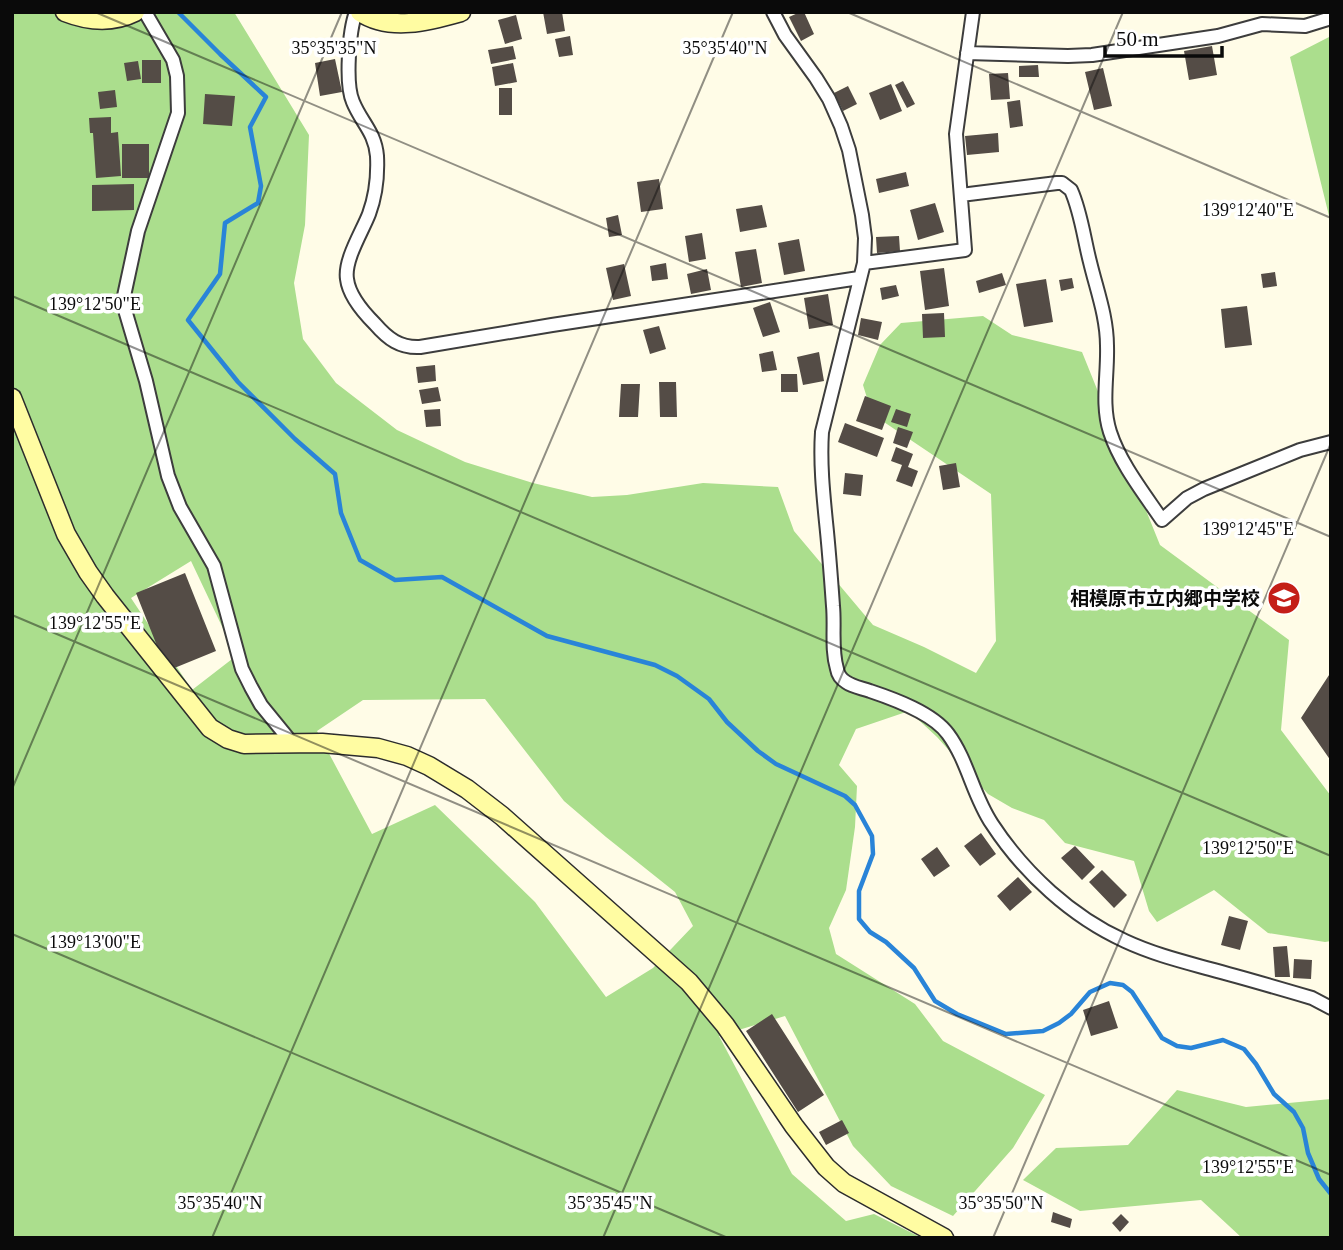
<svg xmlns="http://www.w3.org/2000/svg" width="1343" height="1250" font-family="'Times New Roman','Noto Sans JP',serif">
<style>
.forest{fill:#abde8d;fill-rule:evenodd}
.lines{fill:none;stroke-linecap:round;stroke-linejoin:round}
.stream{stroke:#2984d8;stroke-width:4.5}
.building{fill:#544c46}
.street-casing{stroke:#3d3d3d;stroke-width:16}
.secondary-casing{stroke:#2c2c2c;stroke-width:21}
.street{stroke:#fff;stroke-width:12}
.secondary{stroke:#fffca2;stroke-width:18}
.ticks{fill:none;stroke:#0a0a0a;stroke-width:2;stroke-opacity:0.45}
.labels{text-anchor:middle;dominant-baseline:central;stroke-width:7;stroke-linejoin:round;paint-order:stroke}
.poi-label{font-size:19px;font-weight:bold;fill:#0a0a0a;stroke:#fff;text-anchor:end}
.ticks-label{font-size:18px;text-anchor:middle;fill:#0a0a0a;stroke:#fff;stroke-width:7;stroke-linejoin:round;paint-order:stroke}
</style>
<rect width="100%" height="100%" fill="#fffce7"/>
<path class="forest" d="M 12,12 L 234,12 L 309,135 L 305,225 L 294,283 L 303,339 L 336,383 L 397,430 L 465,462 L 533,483 L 592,497 L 627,495 L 703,483 L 778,487 L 794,531 L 873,625 L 924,647 L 976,673 L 996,641 L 991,494 L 872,414 L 863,385 L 880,345 L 901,323 L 983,316 L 1012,335 L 1082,352 L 1160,545 L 1289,640 L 1281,730 L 1331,796 L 1331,941 L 1325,942 L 1268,933 L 1214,890 L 1157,922 L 1149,911 L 1134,861 L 1065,843 L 1044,820 L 1012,808 L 988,794 L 937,737 L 909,711 L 856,729 L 839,765 L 857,786 L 855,827 L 846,890 L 829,928 L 836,954 L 915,1004 L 943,1041 L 1045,1095 L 1013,1148 L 953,1216 L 891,1186 L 853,1146 L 785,1016 L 719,1036 L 792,1174 L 846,1221 L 874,1214 L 922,1238 L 12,1238 ZM 191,561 L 236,656 L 192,690 L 131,598 ZM 485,699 L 564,801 L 606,837 L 675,892 L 693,926 L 653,968 L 606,997 L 535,902 L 435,805 L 372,834 L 317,731 L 363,700 Z
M 1331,36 L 1331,224 L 1290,57 Z
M 1177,1090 L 1246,1107 L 1331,1099 L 1331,1238 L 1242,1238 L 1201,1200 L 1080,1211 L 1023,1180 L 1056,1148 L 1128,1145 Z"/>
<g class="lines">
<path class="stream" d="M 178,12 L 220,54 L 266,97 L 250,127 L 261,186 L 258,203 L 225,223 L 220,274 L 188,320 L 238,382 L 295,439 L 335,474 L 341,513 L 360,560 L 395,580 L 442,577 L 547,636 L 655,665 L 677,676 L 709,699 L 727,722 L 758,751 L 776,764 L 845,796 L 855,805 L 872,836 L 873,854 L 859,891 L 859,919 L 870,932 L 886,942 L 914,968 L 935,1001 L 957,1014 L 1006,1034 L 1043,1031 L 1059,1023 L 1071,1014 L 1090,992 L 1110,983 L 1123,985 L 1132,992 L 1162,1038 L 1177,1046 L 1191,1048 L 1223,1040 L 1244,1049 L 1256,1064 L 1274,1094 L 1294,1112 L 1303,1128 L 1308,1153 L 1319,1179 L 1331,1194"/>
</g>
<path class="building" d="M 543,12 L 562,12 L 565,31 L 547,34 Z
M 800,12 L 804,12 L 814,34 L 801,41 L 789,17 Z
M 516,15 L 522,39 L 505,44 L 498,20 Z
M 570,36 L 573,55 L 559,57 L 555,39 Z
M 513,46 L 516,59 L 491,64 L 488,50 Z
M 1212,46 L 1217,75 L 1189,80 L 1184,51 Z
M 335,59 L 342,92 L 320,96 L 315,63 Z
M 142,60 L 161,60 L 161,83 L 142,83 Z
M 138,61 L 141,79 L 127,81 L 124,63 Z
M 513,63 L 517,82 L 495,86 L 492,67 Z
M 1038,65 L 1039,77 L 1019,77 L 1019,66 Z
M 1103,68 L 1112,106 L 1094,110 L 1085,72 Z
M 1008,73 L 1010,99 L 991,100 L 989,74 Z
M 903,81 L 915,104 L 907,108 L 895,85 Z
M 891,84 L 902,111 L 880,120 L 869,93 Z
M 848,86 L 857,104 L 843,111 L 834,93 Z
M 499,88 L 512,88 L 512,115 L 499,115 Z
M 115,90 L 117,107 L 100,109 L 98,92 Z
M 205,94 L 235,96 L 232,126 L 203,124 Z
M 1020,100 L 1023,126 L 1010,128 L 1007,102 Z
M 111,117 L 111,133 L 118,132 L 121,176 L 96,178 L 93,133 L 90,133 L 89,118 Z
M 998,133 L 999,152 L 967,155 L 965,136 Z
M 122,144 L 149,144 L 149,178 L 122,178 Z
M 906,172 L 909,186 L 879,193 L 876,179 Z
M 659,179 L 663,209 L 641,212 L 637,182 Z
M 134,184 L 134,210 L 92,211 L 92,185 Z
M 935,203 L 944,232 L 918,240 L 910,210 Z
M 762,205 L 767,227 L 740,232 L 736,209 Z
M 618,215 L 622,235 L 609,237 L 606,218 Z
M 702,233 L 706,259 L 689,262 L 685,236 Z
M 899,236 L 900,251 L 877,253 L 876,237 Z
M 799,239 L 805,271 L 784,275 L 778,243 Z
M 756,249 L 762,283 L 741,287 L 735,252 Z
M 666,263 L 668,279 L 652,281 L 650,266 Z
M 624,264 L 631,296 L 613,300 L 606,268 Z
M 944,268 L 949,306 L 925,310 L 920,271 Z
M 707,269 L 711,290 L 691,294 L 687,274 Z
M 1275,272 L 1277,286 L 1263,288 L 1261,274 Z
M 1002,273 L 1006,285 L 979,293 L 976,281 Z
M 1072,278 L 1074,288 L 1061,291 L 1059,280 Z
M 1046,279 L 1053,322 L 1024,327 L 1016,284 Z
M 896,285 L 899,296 L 882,300 L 880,288 Z
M 828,294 L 833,325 L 809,329 L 804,298 Z
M 770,302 L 780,332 L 763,337 L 753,308 Z
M 1247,306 L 1252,345 L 1225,348 L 1221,309 Z
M 944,313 L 945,337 L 923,338 L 922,314 Z
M 861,318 L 882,322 L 878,340 L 858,335 Z
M 659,326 L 666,349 L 650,354 L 643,330 Z
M 773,351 L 777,370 L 762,372 L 759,354 Z
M 819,352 L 824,381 L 803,385 L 797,357 Z
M 435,365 L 436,381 L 418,383 L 416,367 Z
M 781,374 L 797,374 L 798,392 L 781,392 Z
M 659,382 L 676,382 L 677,417 L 660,417 Z
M 621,384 L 640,384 L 638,417 L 619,417 Z
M 438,387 L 441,401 L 422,404 L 419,390 Z
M 865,396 L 891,406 L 882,430 L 856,421 Z
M 440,409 L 441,426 L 426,427 L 424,410 Z
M 896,409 L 911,414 L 907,427 L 891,422 Z
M 845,423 L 884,438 L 877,457 L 838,442 Z
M 898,427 L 913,432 L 907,448 L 893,443 Z
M 896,447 L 913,454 L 908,467 L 918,471 L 912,487 L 896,481 L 902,465 L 891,461 Z
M 956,463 L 960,487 L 943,490 L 939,466 Z
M 845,473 L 863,475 L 861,496 L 843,494 Z
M 185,573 L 216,651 L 167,671 L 136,593 Z
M 1331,672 L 1331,761 L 1301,718 Z
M 981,833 L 996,854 L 980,866 L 964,846 Z
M 1075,846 L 1095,867 L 1082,880 L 1061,858 Z
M 937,847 L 950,866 L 934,877 L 921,859 Z
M 1102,870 L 1127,895 L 1114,908 L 1089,882 Z
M 1018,877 L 1032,892 L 1010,911 L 997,896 Z
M 1229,916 L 1248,921 L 1240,950 L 1221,945 Z
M 1287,946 L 1290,977 L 1275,977 L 1273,947 Z
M 1294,959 L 1312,960 L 1311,979 L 1293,978 Z
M 1109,1001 L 1118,1028 L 1091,1036 L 1083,1010 Z
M 772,1014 L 824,1095 L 798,1112 L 746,1031 Z
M 842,1120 L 849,1133 L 826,1145 L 819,1132 Z
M 1053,1212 L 1072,1219 L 1070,1228 L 1051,1222 Z
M 1121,1214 L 1129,1222 L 1120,1232 L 1112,1223 Z"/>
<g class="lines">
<defs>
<path id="street" d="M 145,12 L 173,60 L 177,76 L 178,113 L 138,231 L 124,296 L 125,310 L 146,381 L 168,476 L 180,507 L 214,566 L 242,669 L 251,687 L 261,705 L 292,743
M 356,12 C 349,31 345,84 353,102 C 361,122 375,132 377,156 C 378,176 376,195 369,214 C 362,232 344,260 347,279 C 349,296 363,312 375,324 C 388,339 400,348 420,347 L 552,325 L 859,278
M 773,12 L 785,35 L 816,78 L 829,99 L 841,126 L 849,150 L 862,215 L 865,238 L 864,263 L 822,432 C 820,462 823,492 826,522 C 829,550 831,578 833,606 C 835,627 831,649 837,669 C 838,675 841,679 846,682 C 853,687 862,688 870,691 C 894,699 933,713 948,734 C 968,761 973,796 992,824 C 1024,873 1072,917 1125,941 C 1153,954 1181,961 1210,969 C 1244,978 1278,988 1312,998 L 1331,1008
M 967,53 L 1068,56 L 1092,55 L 1218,36 L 1262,24 L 1305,26 L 1331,18
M 961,195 L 1057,183 L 1062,183 L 1071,190 C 1081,212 1084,239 1090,262 C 1097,291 1107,317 1107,346 C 1108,375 1101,404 1110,432 C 1120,463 1143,492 1162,520 L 1187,498 L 1204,489 L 1300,450 L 1331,442
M 864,263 L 965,250 L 956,134 L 973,12"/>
<path id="secondary" d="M 65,12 C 88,21 113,23 135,12
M 360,12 C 390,32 429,21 461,12
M 12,398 L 66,534 L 88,572 L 105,596 L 210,728 L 228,739 L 244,744 L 322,743 L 378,748 L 407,756 L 429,766 L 467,789 L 502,816 L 689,982 L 725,1025 L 794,1126 L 826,1167 L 844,1183 L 944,1238"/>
</defs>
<use href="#street" class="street-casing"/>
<use href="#secondary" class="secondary-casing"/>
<use href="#street" class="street"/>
<use href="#secondary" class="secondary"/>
</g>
<path class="ticks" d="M 95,12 L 1331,537M 847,12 L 1331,218M 12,296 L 1331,856M 12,615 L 1331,1175M 12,789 L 342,12M 12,934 L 728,1238M 212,1238 L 733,12M 603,1238 L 1123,12M 993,1238 L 1331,443"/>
<defs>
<symbol id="school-disc" viewBox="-11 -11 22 22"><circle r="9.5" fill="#c41e18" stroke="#fff"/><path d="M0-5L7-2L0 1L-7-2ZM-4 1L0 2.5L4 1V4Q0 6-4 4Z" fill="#fff"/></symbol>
</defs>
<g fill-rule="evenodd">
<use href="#school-disc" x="1265" y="579" width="38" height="38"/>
</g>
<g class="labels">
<g class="poi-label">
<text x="1260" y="598">相模原市立内郷中学校</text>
</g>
</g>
<g class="ticks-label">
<text x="334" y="54">35°35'35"N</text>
<text x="725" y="54">35°35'40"N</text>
<text x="1248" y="216">139°12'40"E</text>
<text x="95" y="310">139°12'50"E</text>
<text x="1248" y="535">139°12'45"E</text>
<text x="95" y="629">139°12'55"E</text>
<text x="1248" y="854">139°12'50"E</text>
<text x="95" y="948">139°13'00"E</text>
<text x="1248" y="1173">139°12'55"E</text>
<text x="220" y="1209">35°35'40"N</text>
<text x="610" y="1209">35°35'45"N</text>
<text x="1001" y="1209">35°35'50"N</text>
</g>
<rect width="1343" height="1250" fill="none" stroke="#0a0a0a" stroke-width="28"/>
<path d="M1105 46v10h117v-10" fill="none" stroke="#0a0a0a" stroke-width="3.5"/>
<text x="1116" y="46" font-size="21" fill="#0a0a0a" stroke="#ffffff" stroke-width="5" paint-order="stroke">50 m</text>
</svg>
